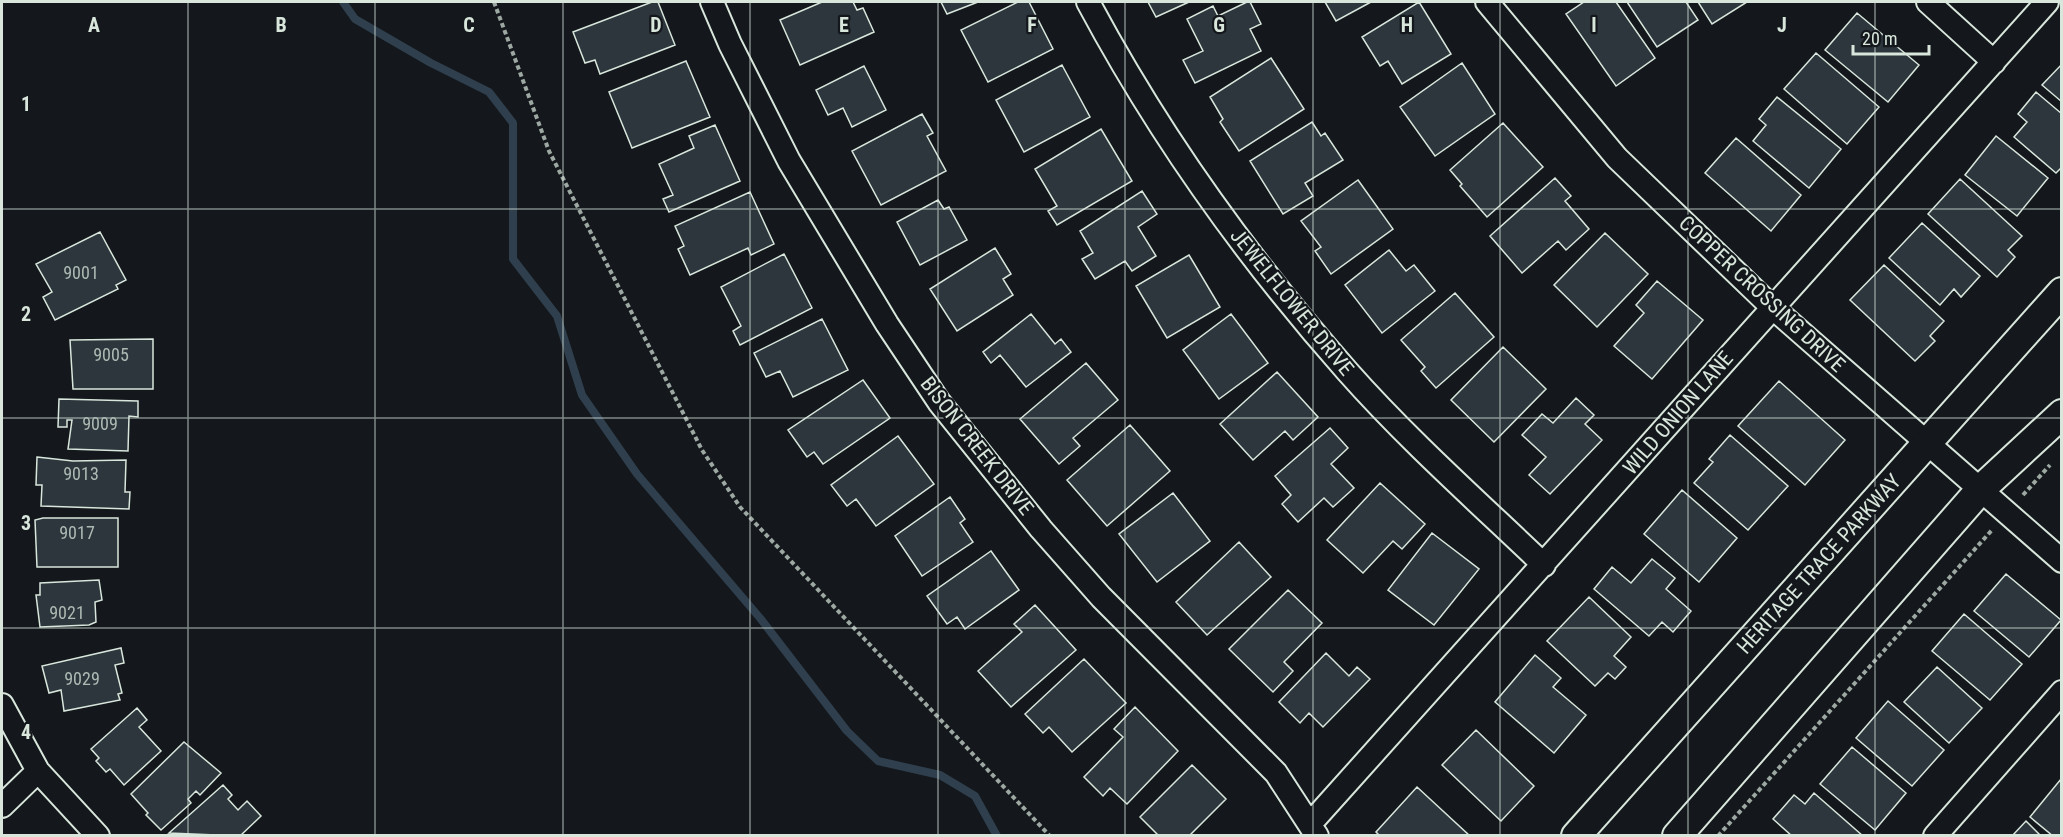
<svg xmlns="http://www.w3.org/2000/svg" width="2063" height="837" font-family="'Roboto Condensed',sans-serif">
<style>
.lines{fill:none;stroke-linecap:round;stroke-linejoin:round}
.stream{stroke:#2f3f4d;stroke-width:8}
.building{fill:#2c363c;stroke:#d8e6dc;stroke-width:1.5}
.minor-casing{stroke:#d8e6dc;stroke-width:26}
.tertiary-casing{stroke:#d8e6dc;stroke-width:32}
.path{stroke:#9da8a2;stroke-width:4;stroke-dasharray:4.5 3;stroke-linecap:butt}
.minor{stroke:#14181c;stroke-width:22}
.tertiary{stroke:#14181c;stroke-width:28}
.grid{fill:none;stroke:#d8e6dc;stroke-width:1.5;stroke-opacity:0.55}
.labels{text-anchor:middle;dominant-baseline:central;stroke-width:4.5;stroke-linejoin:round;paint-order:stroke}
.number-label{font-size:18px;fill:#adbab4}
.street-label{font-size:21px;fill:#d8e6dc;stroke:#14181c}
.grid-label{font-size:20px;text-anchor:middle;font-weight:bold;fill:#d8e6dc;stroke:#14181c;stroke-width:4.5;stroke-linejoin:round;paint-order:stroke}
</style>
<rect width="100%" height="100%" fill="#14181c"/>
<g class="lines">
<path class="stream" d="M 343,2 L 355,19 L 431,63 L 489,92 L 513,123 L 513,259 L 557,316 L 582,395 L 637,474 L 760,618 L 847,731 L 878,761 L 940,775 L 975,796 L 997,836"/>
</g>
<path class="building" d="M 652,2 L 658,2 L 675,45 L 600,74 L 595,60 L 585,63 L 573,32 Z
M 822,2 L 853,2 L 857,10 L 863,8 L 874,32 L 800,65 L 780,20 Z
M 941,2 L 978,2 L 947,14 Z
M 1018,2 L 1029,2 L 1053,49 L 988,82 L 961,30 Z
M 1148,2 L 1189,2 L 1156,17 Z
M 1247,2 L 1250,2 L 1261,24 L 1250,29 L 1261,51 L 1195,83 L 1183,60 L 1203,51 L 1187,19 L 1213,6 L 1218,16 Z
M 1325,2 L 1371,2 L 1336,21 Z
M 1419,2 L 1451,54 L 1402,84 L 1388,61 L 1380,66 L 1362,37 Z
M 1584,2 L 1616,2 L 1655,58 L 1616,86 L 1566,14 Z
M 1627,2 L 1686,2 L 1698,20 L 1657,47 Z
M 1698,2 L 1747,2 L 1712,24 Z
M 1857,13 L 1919,65 L 1888,102 L 1825,50 Z
M 1816,53 L 1879,107 L 1847,144 L 1784,89 Z
M 1271,58 L 1304,109 L 1239,151 L 1220,122 L 1223,119 L 1210,97 Z
M 686,61 L 710,117 L 632,148 L 609,92 Z
M 1462,63 L 1495,114 L 1435,156 L 1400,107 Z
M 2062,64 L 2062,102 L 2042,85 Z
M 1062,65 L 1090,117 L 1024,152 L 996,100 Z
M 864,66 L 886,110 L 852,127 L 843,108 L 828,115 L 816,90 Z
M 2036,92 L 2062,114 L 2062,167 L 2056,173 L 2014,137 L 2027,122 L 2018,114 Z
M 1777,97 L 1841,149 L 1809,188 L 1753,141 L 1766,125 L 1759,119 Z
M 922,114 L 933,133 L 927,136 L 946,171 L 881,205 L 852,151 Z
M 1312,122 L 1321,136 L 1325,133 L 1343,160 L 1305,183 L 1313,196 L 1283,214 L 1250,161 Z
M 1503,123 L 1543,167 L 1487,217 L 1460,186 L 1462,184 L 1450,170 Z
M 715,125 L 740,181 L 669,212 L 663,199 L 673,195 L 659,164 L 694,148 L 689,136 Z
M 1101,129 L 1132,181 L 1057,225 L 1048,211 L 1057,206 L 1035,169 Z
M 1996,136 L 2048,178 L 2017,216 L 1965,175 Z
M 1736,138 L 1801,195 L 1771,231 L 1705,173 Z
M 1555,178 L 1571,196 L 1565,201 L 1589,229 L 1566,250 L 1558,241 L 1522,273 L 1490,236 Z
M 1960,179 L 2022,236 L 2008,250 L 2015,257 L 1997,277 L 1928,214 Z
M 1358,180 L 1393,229 L 1331,274 L 1315,251 L 1321,247 L 1301,221 Z
M 1142,191 L 1157,214 L 1138,227 L 1156,256 L 1132,271 L 1125,261 L 1095,279 L 1082,259 L 1093,253 L 1080,231 Z
M 750,192 L 774,244 L 751,255 L 748,248 L 690,275 L 678,249 L 684,246 L 675,226 Z
M 938,200 L 944,209 L 949,207 L 967,240 L 920,265 L 897,222 Z
M 1922,223 L 1980,276 L 1961,297 L 1954,289 L 1940,305 L 1889,258 Z
M 100,232 L 126,280 L 116,285 L 118,289 L 55,320 L 43,297 L 52,292 L 36,264 Z
M 1605,233 L 1648,274 L 1597,327 L 1554,285 Z
M 995,248 L 1011,274 L 1003,279 L 1013,295 L 957,331 L 930,289 Z
M 1389,250 L 1406,271 L 1414,265 L 1435,291 L 1382,333 L 1345,285 Z
M 784,254 L 812,308 L 740,345 L 733,331 L 741,326 L 721,287 Z
M 1189,255 L 1220,307 L 1167,338 L 1136,286 Z
M 1884,265 L 1944,321 L 1930,336 L 1935,341 L 1915,361 L 1850,300 Z
M 1657,281 L 1703,320 L 1652,379 L 1614,346 L 1644,313 L 1636,305 Z
M 1455,293 L 1494,337 L 1436,388 L 1421,371 L 1425,367 L 1401,340 Z
M 1031,314 L 1055,344 L 1061,339 L 1071,352 L 1026,387 L 1000,355 L 991,363 L 983,352 Z
M 1231,314 L 1268,363 L 1219,399 L 1183,350 Z
M 822,319 L 848,370 L 793,397 L 780,371 L 766,377 L 754,353 Z
M 153,339 L 153,389 L 73,389 L 70,340 Z
M 1503,347 L 1546,389 L 1494,442 L 1451,400 Z
M 1086,363 L 1118,400 L 1073,438 L 1080,446 L 1059,464 L 1020,419 Z
M 1277,372 L 1318,417 L 1293,440 L 1285,431 L 1253,460 L 1220,424 Z
M 863,380 L 890,418 L 823,464 L 814,452 L 807,457 L 788,430 Z
M 1779,381 L 1845,440 L 1805,485 L 1738,426 Z
M 1576,398 L 1594,415 L 1585,424 L 1602,440 L 1550,494 L 1529,475 L 1546,457 L 1522,435 L 1542,414 L 1553,423 Z
M 59,399 L 138,401 L 138,417 L 129,416 L 128,451 L 68,449 L 72,420 L 67,420 L 67,427 L 58,427 Z
M 1130,425 L 1170,471 L 1107,526 L 1067,480 Z
M 1330,428 L 1348,448 L 1331,464 L 1354,488 L 1333,507 L 1324,498 L 1298,522 L 1282,504 L 1291,495 L 1275,476 Z
M 1730,435 L 1788,486 L 1748,530 L 1694,483 L 1713,462 L 1709,459 Z
M 898,436 L 934,484 L 876,526 L 856,499 L 847,506 L 831,485 Z
M 37,457 L 73,461 L 126,460 L 125,492 L 130,492 L 129,509 L 41,506 L 42,485 L 36,485 Z
M 1380,483 L 1425,524 L 1402,549 L 1393,541 L 1363,573 L 1327,540 Z
M 1682,490 L 1737,538 L 1699,582 L 1644,534 Z
M 1173,493 L 1210,541 L 1157,582 L 1119,534 Z
M 950,497 L 965,519 L 960,523 L 973,542 L 922,576 L 895,536 Z
M 43,518 L 118,518 L 118,567 L 37,567 L 35,520 Z
M 1432,533 L 1479,569 L 1434,625 L 1388,590 Z
M 1239,542 L 1271,577 L 1207,635 L 1176,602 Z
M 991,551 L 1019,590 L 965,629 L 957,617 L 947,624 L 927,596 Z
M 1652,559 L 1675,578 L 1666,589 L 1691,611 L 1673,632 L 1662,622 L 1649,636 L 1594,589 L 1612,567 L 1631,583 Z
M 2006,574 L 2061,620 L 2029,657 L 1974,611 Z
M 99,580 L 102,600 L 95,602 L 96,622 L 89,625 L 40,627 L 36,595 L 40,595 L 40,583 Z
M 1288,590 L 1322,623 L 1284,662 L 1293,671 L 1273,692 L 1229,649 Z
M 1589,597 L 1631,637 L 1614,656 L 1626,667 L 1615,679 L 1608,673 L 1595,686 L 1547,641 Z
M 1035,605 L 1076,650 L 1011,707 L 978,671 L 1022,632 L 1014,624 Z
M 1964,614 L 2022,664 L 1990,700 L 1932,651 Z
M 121,648 L 124,663 L 115,665 L 122,693 L 118,694 L 120,700 L 64,711 L 61,690 L 49,693 L 42,666 Z
M 1326,653 L 1349,676 L 1357,667 L 1370,679 L 1323,727 L 1309,713 L 1300,723 L 1279,702 Z
M 1535,655 L 1561,678 L 1553,687 L 1586,715 L 1554,753 L 1495,702 Z
M 1084,659 L 1126,703 L 1072,752 L 1049,727 L 1043,733 L 1025,714 Z
M 1937,667 L 1982,708 L 1949,743 L 1904,702 Z
M 1888,701 L 1944,750 L 1912,786 L 1856,738 Z
M 1135,707 L 1178,751 L 1127,804 L 1110,788 L 1103,796 L 1084,777 L 1123,737 L 1114,729 Z
M 137,708 L 147,720 L 139,727 L 161,751 L 124,785 L 110,769 L 106,772 L 96,761 L 99,758 L 91,749 Z
M 1476,730 L 1534,786 L 1501,821 L 1442,765 Z
M 184,742 L 221,773 L 200,795 L 196,791 L 188,799 L 191,803 L 161,830 L 146,815 L 148,813 L 131,794 Z
M 1852,747 L 1906,793 L 1875,830 L 1820,784 Z
M 1192,765 L 1226,799 L 1189,836 L 1159,836 L 1140,817 Z
M 2061,779 L 2062,836 L 2053,836 L 2030,817 Z
M 223,785 L 232,795 L 228,799 L 238,810 L 247,801 L 261,816 L 240,836 L 169,833 Z
M 1417,787 L 1470,836 L 1380,836 L 1376,832 Z
M 1814,793 L 1863,836 L 1792,836 L 1773,819 L 1794,795 L 1805,804 Z
M 2026,821 L 2041,836 L 2012,836 Z"/>
<g class="lines">
<defs>
<path id="minor" d="M 712,2 L 730,44 L 789,161 L 887,324 L 939,402 L 1041,529 L 1101,597 L 1276,773 L 1317,836
M 1088,2 C 1159,135 1247,258 1347,371 C 1408,440 1478,502 1544,565
M 1487,2 L 1617,158 L 1772,307 L 2062,561
M 1928,2 L 1994,62
M 2,705 L 38,771 L 98,836
M 2,806 L 38,771
M 1310,824 L 2047,2
M 1935,836 L 2062,692"/>
<path id="tertiary" d="M 1576,836 L 2062,292
M 1677,836 L 1981,489 L 2062,414"/>
</defs>
<use href="#minor" class="minor-casing"/>
<use href="#tertiary" class="tertiary-casing"/>
<path class="path" d="M 494,2 L 549,151 L 702,450 L 740,507 L 1050,836
M 2023,495 L 2050,465
M 1718,836 L 1992,530"/>
<use href="#minor" class="minor"/>
<use href="#tertiary" class="tertiary"/>
</g>
<path class="grid" d="M 188,2 L 188,836M 375,2 L 375,836M 563,2 L 563,836M 750,2 L 750,836M 938,2 L 938,836M 1125,2 L 1125,836M 1313,2 L 1313,836M 1500,2 L 1500,836M 1688,2 L 1688,836M 1875,2 L 1875,836M 2,209 L 2062,209M 2,418 L 2062,418M 2,628 L 2062,628"/>
<g class="labels">
<g class="number-label">
<text x="81" y="272">9001</text>
<text x="111" y="354">9005</text>
<text x="100" y="423">9009</text>
<text x="81" y="473">9013</text>
<text x="77" y="532">9017</text>
<text x="67" y="612">9021</text>
<text x="82" y="678">9029</text>
</g>
<g class="street-label">
<text transform="translate(1762 294) rotate(43)">COPPER CROSSING DRIVE</text>
<text transform="translate(1292 302) rotate(51)">JEWELFLOWER DRIVE</text>
<text transform="translate(1678 413) rotate(-49)">WILD ONION LANE</text>
<text transform="translate(977 446) rotate(52)">BISON CREEK DRIVE</text>
<text transform="translate(1819 564) rotate(-48)">HERITAGE TRACE PARKWAY</text>
</g>
</g>
<g class="grid-label">
<text x="94" y="32">A</text>
<text x="281" y="32">B</text>
<text x="469" y="32">C</text>
<text x="656" y="32">D</text>
<text x="844" y="32">E</text>
<text x="1032" y="32">F</text>
<text x="1219" y="32">G</text>
<text x="1407" y="32">H</text>
<text x="1594" y="32">I</text>
<text x="1782" y="32">J</text>
<text x="26" y="111">1</text>
<text x="26" y="321">2</text>
<text x="26" y="530">3</text>
<text x="26" y="739">4</text>
</g>
<rect width="2063" height="837" fill="none" stroke="#d8e6dc" stroke-width="6"/>
<path d="M1853 45v9h76v-9" fill="none" stroke="#d8e6dc" stroke-width="3"/>
<text x="1862" y="45" font-size="18" fill="#d8e6dc" stroke="#14181c" stroke-width="4.5" paint-order="stroke">20 m</text>
</svg>
